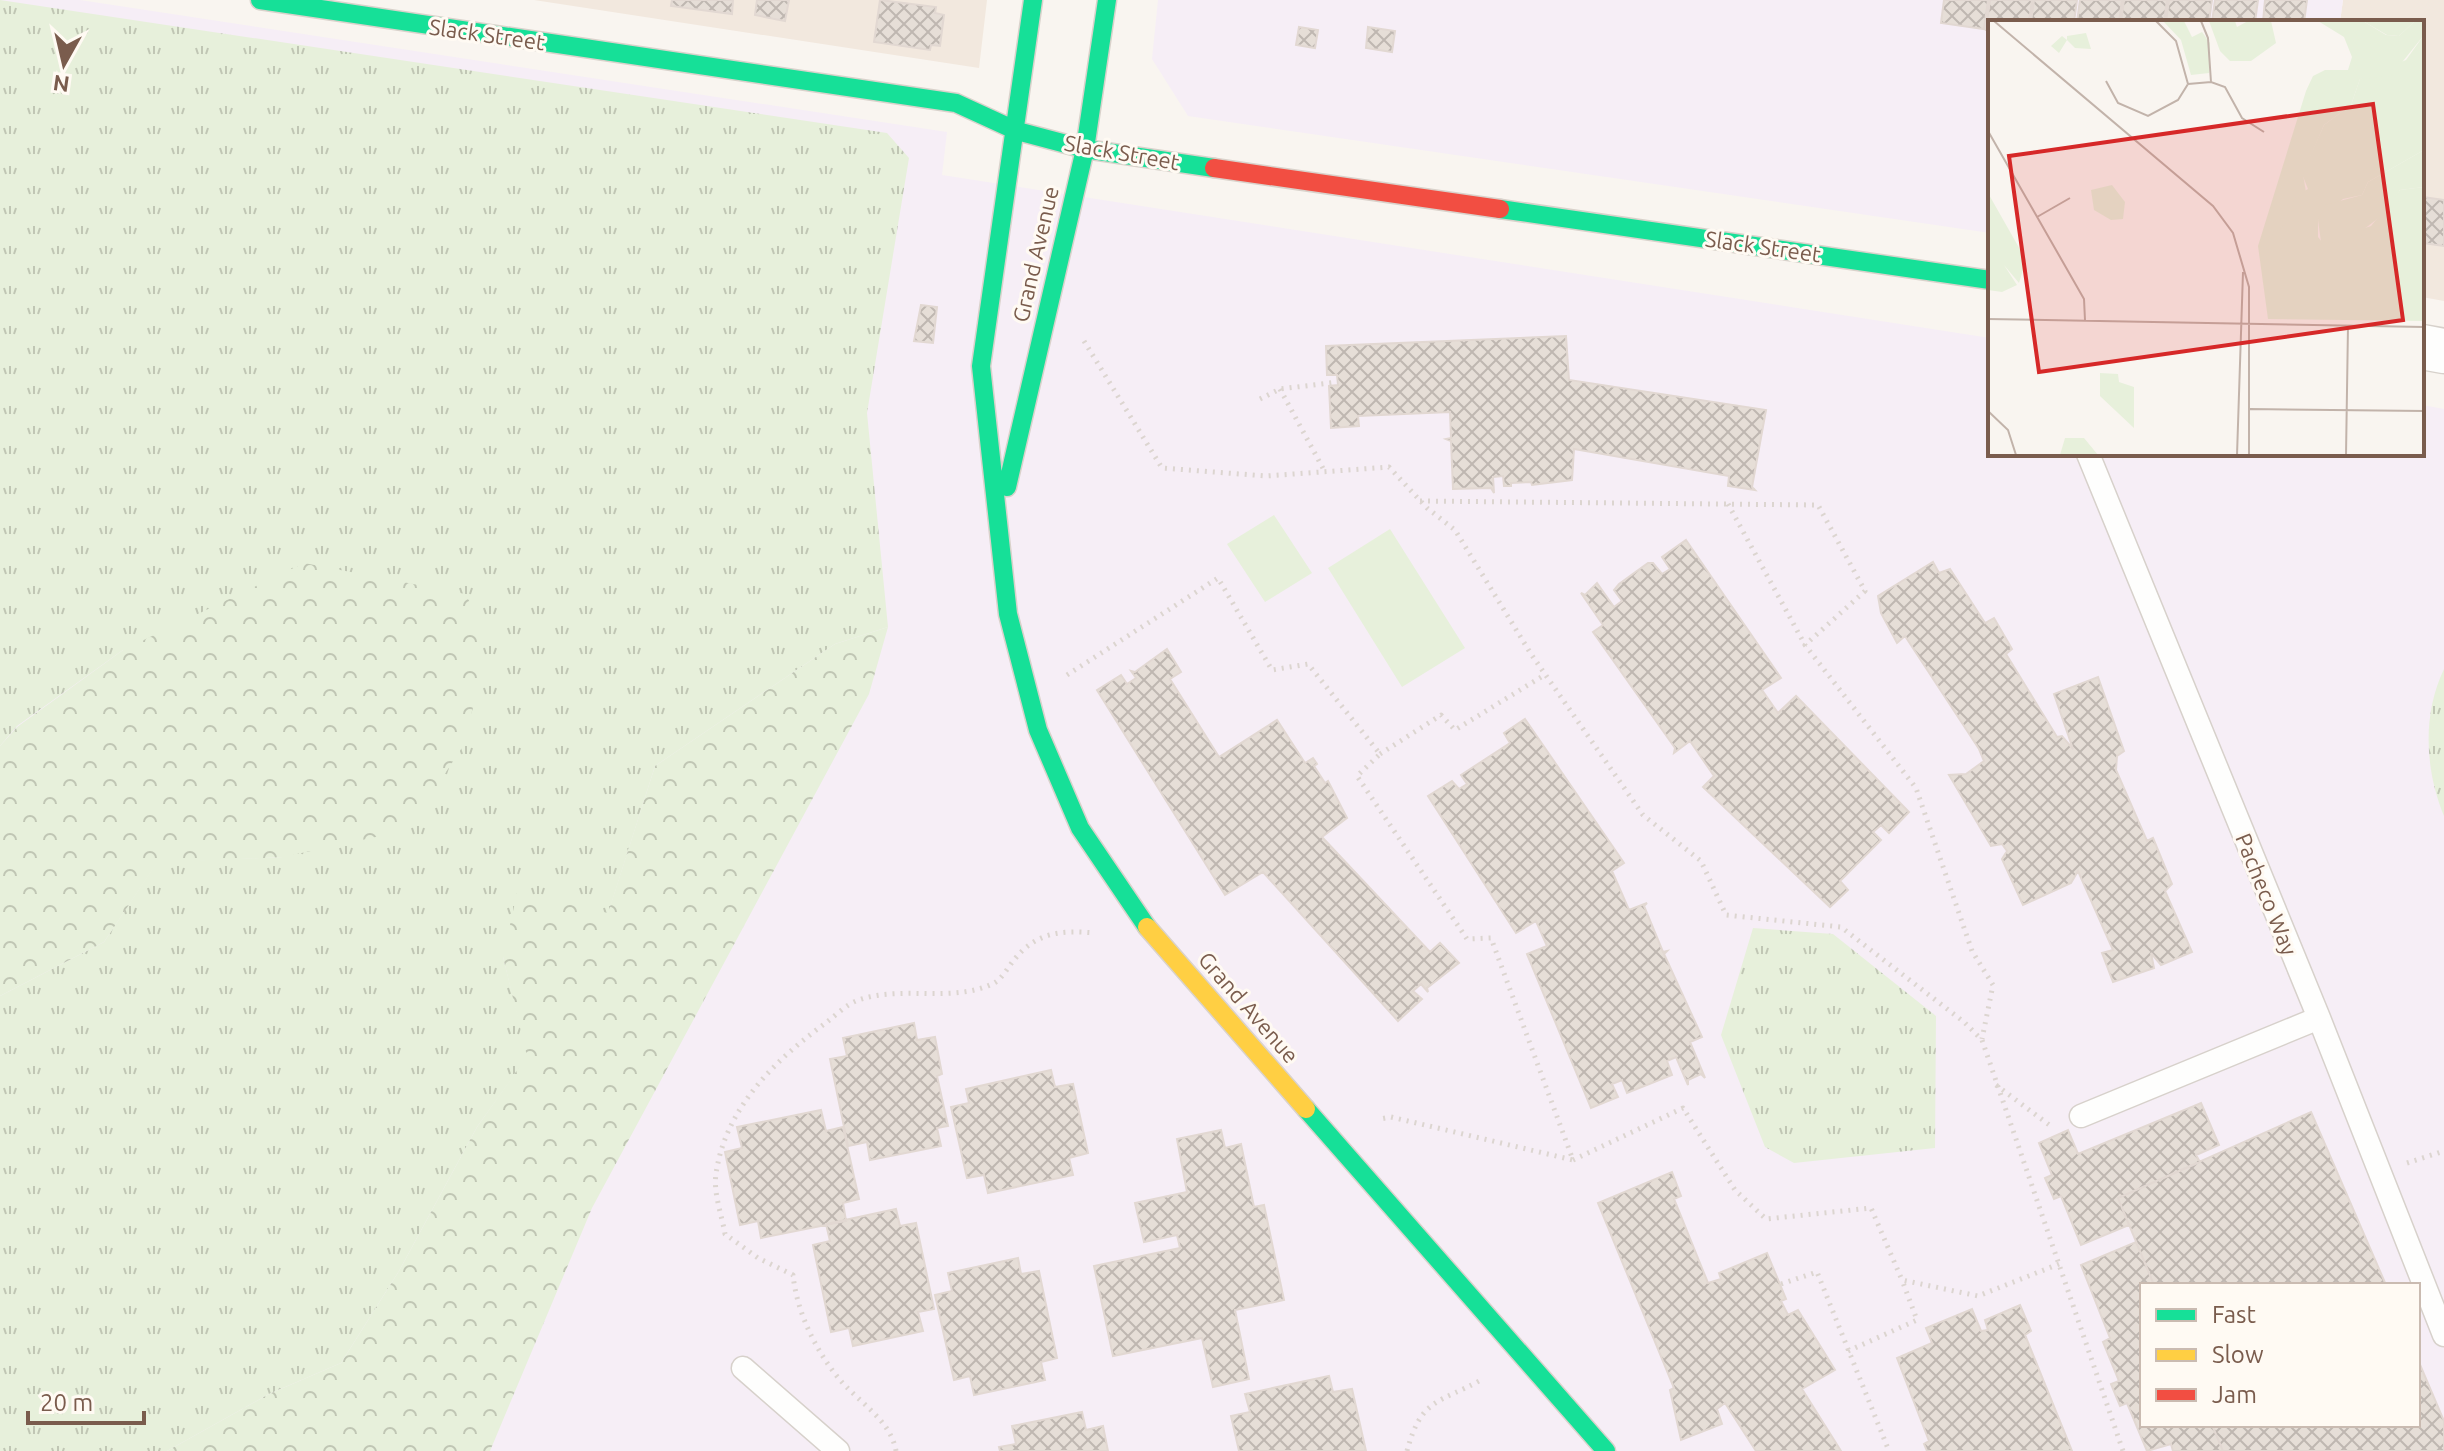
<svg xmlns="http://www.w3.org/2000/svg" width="2444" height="1451" font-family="Ubuntu,sans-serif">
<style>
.residential{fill:#f2e8de}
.education{fill:#f6eef6;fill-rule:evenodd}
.grass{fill:url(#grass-tufts)}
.forest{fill:url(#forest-crowns)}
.pitch{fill:#e7f0db}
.building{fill:url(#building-cross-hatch);stroke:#e2d8d2;stroke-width:2}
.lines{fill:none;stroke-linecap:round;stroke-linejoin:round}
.lane-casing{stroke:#d7d1cb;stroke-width:25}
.street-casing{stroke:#d7d1cb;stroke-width:47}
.fast-casing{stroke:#d9d2cb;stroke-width:21}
.slow-casing{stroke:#d9d2cb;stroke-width:21}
.jam-casing{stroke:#d9d2cb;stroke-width:21}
.path{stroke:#dcd5d0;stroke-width:5;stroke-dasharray:2 6;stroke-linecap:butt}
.lane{stroke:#fefefd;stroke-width:22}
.street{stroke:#fefefd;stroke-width:44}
.fast{stroke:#16e098;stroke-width:18}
.slow{stroke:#ffcf43;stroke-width:18}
.jam{stroke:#f24e42;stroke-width:18}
.labels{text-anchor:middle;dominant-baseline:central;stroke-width:6;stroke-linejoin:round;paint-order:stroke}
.street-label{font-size:22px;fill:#7a5c4d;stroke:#fffaf3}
.inset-road{fill:none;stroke:#c2b3aa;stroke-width:2}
.view{fill:#d62828;fill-opacity:0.15;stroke:#d62828;stroke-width:4}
.inset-edge{fill:none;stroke:#7a5c4d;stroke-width:4}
</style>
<defs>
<pattern id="grass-tufts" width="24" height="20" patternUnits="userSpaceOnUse" patternTransform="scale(2)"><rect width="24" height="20" fill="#e7f0db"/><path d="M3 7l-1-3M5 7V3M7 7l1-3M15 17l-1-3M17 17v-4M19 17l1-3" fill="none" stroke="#c0c6b4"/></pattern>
<pattern id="forest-crowns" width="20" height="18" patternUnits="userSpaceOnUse" patternTransform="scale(2)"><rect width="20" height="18" fill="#e7f0db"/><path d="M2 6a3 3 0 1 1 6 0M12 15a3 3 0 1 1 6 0" fill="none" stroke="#c0c6b4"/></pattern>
<pattern id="building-cross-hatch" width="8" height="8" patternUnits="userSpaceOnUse" patternTransform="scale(2)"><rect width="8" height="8" fill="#e6ded7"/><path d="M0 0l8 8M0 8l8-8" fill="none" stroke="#bfb7b1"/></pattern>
</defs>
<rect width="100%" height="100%" fill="#f9f5f0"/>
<path class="residential" d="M 534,0 L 987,0 L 979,68 Z
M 2343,0 L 2444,0 L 2444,301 L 2422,297 L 2422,22 L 2340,22 Z"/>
<path class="education" d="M 0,0 L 80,0 L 947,132 L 942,175 L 1990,338 L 1990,454 L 2422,454 L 2422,405 L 2444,409 L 2444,1451 L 0,1451 ZM 2142,1285 L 2418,1285 L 2418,1425 L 2142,1425 Z
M 1158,0 L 2343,0 L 2340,22 L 1990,22 L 1990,233 L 1188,116 L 1152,59 Z"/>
<path class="grass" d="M 0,0 L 887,133 L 909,158 L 867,413 L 888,627 L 835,644 L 655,766 L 608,914 L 503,957 L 528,1056 L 477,1127 L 399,1271 L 341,1363 L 269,1394 L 167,1451 L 0,1451 L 0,996 L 104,942 L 157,862 L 283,857 L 123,650 L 17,726 L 0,746 Z
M 2444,669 L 2444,816 C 2425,770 2422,715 2444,669 Z
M 1753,928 L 1833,934 L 1936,1016 L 1935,1148 L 1794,1163 L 1765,1147 L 1721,1035 Z"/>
<path class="forest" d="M 304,563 L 465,594 L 486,629 L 467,740 L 408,830 L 283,857 L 157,863 L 104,942 L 0,996 L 0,746 L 17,727 L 123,650 Z
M 888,627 L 869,694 L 592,1208 L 490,1451 L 167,1451 L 269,1394 L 341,1363 L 399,1271 L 477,1127 L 527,1056 L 503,957 L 517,893 L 608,913 L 655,766 L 835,644 Z"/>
<path class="pitch" d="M 1274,515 L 1312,573 L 1265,602 L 1227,544 Z
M 1390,529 L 1465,648 L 1402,687 L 1328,568 Z"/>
<path class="building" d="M 672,0 L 733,0 L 732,14 L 671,6 Z
M 757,0 L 789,0 L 785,21 L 755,15 Z
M 880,0 L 936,7 L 935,13 L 944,15 L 940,46 L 931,45 L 930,50 L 874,42 Z
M 1944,0 L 1988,0 L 1984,29 L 1941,23 Z
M 1990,0 L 2032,0 L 2029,22 L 1990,22 L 1990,30 L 1986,30 Z
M 2034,0 L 2077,0 L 2074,22 L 2031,22 Z
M 2080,0 L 2122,0 L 2119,22 L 2077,22 Z
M 2124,0 L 2167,0 L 2164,22 L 2121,22 Z
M 2169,0 L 2212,0 L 2209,22 L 2166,22 Z
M 2215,0 L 2258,0 L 2255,22 L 2212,22 Z
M 2265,0 L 2307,0 L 2304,22 L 2263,22 Z
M 1299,27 L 1318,30 L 1315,48 L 1296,45 Z
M 1368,27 L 1395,31 L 1392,52 L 1366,48 Z
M 2423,197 L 2444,200 L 2444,246 L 2422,243 Z
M 921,305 L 937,307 L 933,343 L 914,341 Z
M 1566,336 L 1569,380 L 1766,410 L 1752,487 L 1755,490 L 1728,486 L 1729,476 L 1574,449 L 1572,480 L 1532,485 L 1531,482 L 1511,483 L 1511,486 L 1504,486 L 1503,476 L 1493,477 L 1494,493 L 1491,488 L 1453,489 L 1451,441 L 1446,439 L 1451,438 L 1450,412 L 1358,416 L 1359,426 L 1331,428 L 1329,386 L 1338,385 L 1337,375 L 1327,375 L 1326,346 Z
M 1686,540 L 1781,678 L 1762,690 L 1778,713 L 1796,696 L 1909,812 L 1889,833 L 1881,825 L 1873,832 L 1881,840 L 1840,881 L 1848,890 L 1830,907 L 1703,787 L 1714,776 L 1690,741 L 1674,753 L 1675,748 L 1593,632 L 1603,625 L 1581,593 L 1585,595 L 1597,583 L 1614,607 L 1622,601 L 1614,590 L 1619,584 L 1648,563 L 1653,563 L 1662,574 L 1670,569 L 1662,557 Z
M 1933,562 L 1939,573 L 1950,569 L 1985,623 L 1994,618 L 2012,649 L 2006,654 L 2057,737 L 2062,736 L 2073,749 L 2054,694 L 2098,677 L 2124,751 L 2117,756 L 2116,770 L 2147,841 L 2153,838 L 2172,884 L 2165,891 L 2192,952 L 2161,965 L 2151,953 L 2154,968 L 2113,982 L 2102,953 L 2113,950 L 2078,871 L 2071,883 L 2023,905 L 2002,859 L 2007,851 L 2002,844 L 1991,846 L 1949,775 L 1966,774 L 1984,761 L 1979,749 L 1905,636 L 1897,643 L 1881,613 L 1878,596 Z
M 1167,649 L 1181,672 L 1170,679 L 1219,757 L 1277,720 L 1305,763 L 1313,758 L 1317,764 L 1314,766 L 1325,783 L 1328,781 L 1347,818 L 1322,837 L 1430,952 L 1440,943 L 1459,963 L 1427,988 L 1428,992 L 1421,984 L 1413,991 L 1422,999 L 1398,1021 L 1263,872 L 1225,895 L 1097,690 L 1121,675 L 1127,684 L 1136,678 L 1131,671 L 1135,672 Z
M 1525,719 L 1624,863 L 1612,871 L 1629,910 L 1647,903 L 1644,906 L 1663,952 L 1667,951 L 1664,954 L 1702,1037 L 1690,1042 L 1705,1078 L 1701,1074 L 1688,1080 L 1688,1085 L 1676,1057 L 1667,1061 L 1672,1075 L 1627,1093 L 1622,1080 L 1612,1084 L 1618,1097 L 1591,1108 L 1527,954 L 1547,946 L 1536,921 L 1516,933 L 1428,796 L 1452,781 L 1459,789 L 1467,784 L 1461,775 L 1510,743 L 1504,733 Z
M 914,1023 L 917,1040 L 935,1037 L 942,1074 L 937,1076 L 948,1126 L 937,1128 L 941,1146 L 870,1160 L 867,1142 L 848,1146 L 830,1059 L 847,1056 L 843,1038 Z
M 1051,1070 L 1055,1087 L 1073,1084 L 1088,1153 L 1069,1158 L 1073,1175 L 988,1193 L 984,1175 L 967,1178 L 951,1107 L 969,1103 L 966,1089 Z
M 2201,1103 L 2219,1145 L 2196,1155 L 2200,1162 L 2118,1198 L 2129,1225 L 2081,1245 L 2061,1196 L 2054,1199 L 2045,1178 L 2052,1175 L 2039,1143 L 2068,1130 L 2078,1154 Z
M 821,1110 L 826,1131 L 843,1127 L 859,1199 L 843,1203 L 846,1221 L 761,1238 L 758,1221 L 740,1225 L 725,1152 L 742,1148 L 737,1127 Z
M 2311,1112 L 2386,1285 L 2154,1285 L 2118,1198 Z
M 1221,1130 L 1225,1148 L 1241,1144 L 1254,1207 L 1264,1205 L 1284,1300 L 1235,1310 L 1249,1379 L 1213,1387 L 1202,1338 L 1113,1356 L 1094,1266 L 1180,1248 L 1177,1235 L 1144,1242 L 1135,1203 L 1187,1192 L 1177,1139 Z
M 1672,1172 L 1681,1196 L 1674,1199 L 1708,1283 L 1721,1279 L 1719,1273 L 1767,1253 L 1786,1299 L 1781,1301 L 1788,1315 L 1798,1310 L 1835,1370 L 1802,1389 L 1841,1451 L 1756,1451 L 1725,1403 L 1717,1409 L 1722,1424 L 1681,1440 L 1670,1390 L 1674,1388 L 1598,1203 Z
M 896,1209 L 900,1226 L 916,1223 L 934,1309 L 918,1312 L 923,1331 L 853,1346 L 849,1328 L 831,1332 L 813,1245 L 830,1241 L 826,1224 Z
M 2136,1242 L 2154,1285 L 2142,1285 L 2142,1425 L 2212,1425 L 2223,1451 L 2173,1451 L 2171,1444 L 2147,1451 L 2127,1403 L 2120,1406 L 2111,1384 L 2119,1381 L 2103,1342 L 2110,1338 L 2081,1265 Z
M 1018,1258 L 1021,1274 L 1039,1271 L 1057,1358 L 1041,1362 L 1045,1380 L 974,1395 L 970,1376 L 954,1380 L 935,1295 L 952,1291 L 948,1273 Z
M 2020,1305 L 2031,1331 L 2025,1335 L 2072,1451 L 1927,1451 L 1924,1444 L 1929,1441 L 1897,1358 L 1932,1343 L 1926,1328 L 1972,1309 L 1981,1331 L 1988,1330 L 1985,1320 Z
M 2418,1360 L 2444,1421 L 2444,1451 L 2223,1451 L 2212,1425 L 2418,1425 Z
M 1329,1376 L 1333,1392 L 1352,1389 L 1366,1451 L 1239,1451 L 1231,1416 L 1250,1412 L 1245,1394 Z
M 1082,1412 L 1086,1430 L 1103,1426 L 1108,1451 L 1000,1451 L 999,1447 L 1016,1444 L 1012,1426 Z"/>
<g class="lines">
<defs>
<path id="lane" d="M 2088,454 L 2319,1018 L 2444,1335
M 2081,1116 L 2319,1018
M 743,1368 L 838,1451"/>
<path id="street" d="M 2422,347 L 2444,351"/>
<path id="fast" d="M 260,0 L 956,103 L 1017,131 L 1085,149 L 1214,168
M 1033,0 L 981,366 L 1008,614 L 1038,730 L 1080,828 L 1147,927
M 1500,209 L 1990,280
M 1007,487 L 1085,149 L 1107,0
M 1306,1109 L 1606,1451"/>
<path id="slow" d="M 1147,927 L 1306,1109"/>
<path id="jam" d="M 1214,168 L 1500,209"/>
</defs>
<use href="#lane" class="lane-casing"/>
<use href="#street" class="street-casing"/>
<use href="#fast" class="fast-casing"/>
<use href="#slow" class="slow-casing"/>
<use href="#jam" class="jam-casing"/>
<path class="path" d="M 1084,341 L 1162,468 L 1266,476 L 1389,467 L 1427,508 L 1455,530 L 1531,654 L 1643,815 L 1701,861 L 1726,915 L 1841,927 L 1964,1022 L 1982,1040 L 2123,1451
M 1280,389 L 1325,472
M 1260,399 L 1280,389 L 1338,382
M 1420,501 L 1818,505 L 1865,591 L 1805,645 L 1916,788 L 1972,951 L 1993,985 L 1982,1039
M 1728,504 L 1805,645
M 1067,675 L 1218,578 L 1272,670 L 1308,664 L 1380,754 L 1357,776 L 1467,939 L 1491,938 L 1573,1160 L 1391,1117 L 1380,1119
M 1380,754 L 1441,715 L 1455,730 L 1546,674
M 1996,1085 L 2052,1127
M 1573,1160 L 1683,1108 L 1735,1190 L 1766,1219 L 1871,1208 L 1902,1280 L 1978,1296 L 2059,1264
M 2407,1163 L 2444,1151
M 1781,1284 L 1817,1272 L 1889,1451
M 1848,1351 L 1917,1320 L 1902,1280
M 896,1451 C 891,1421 860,1403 840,1380 C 816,1351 797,1313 793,1275 L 758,1258 L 725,1234 C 722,1216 713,1192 716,1174 C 725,1108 776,1059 827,1022 C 836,1015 846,1005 856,1001 C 900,984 953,1004 994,983 C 1002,979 1008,967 1014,960 C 1036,932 1061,930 1095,933
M 1407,1451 C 1421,1398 1439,1403 1481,1380"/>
<use href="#lane" class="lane"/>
<use href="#street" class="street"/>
<use href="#fast" class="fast"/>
<use href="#slow" class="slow"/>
<use href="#jam" class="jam"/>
</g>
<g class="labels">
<g class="street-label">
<text transform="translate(487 34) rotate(8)">Slack Street</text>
<text transform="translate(1122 152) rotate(10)">Slack Street</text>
<text transform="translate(1763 246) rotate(8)">Slack Street</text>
<text transform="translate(1035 254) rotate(-77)">Grand Avenue</text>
<text transform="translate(2267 894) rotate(68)">Pacheco Way</text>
<text transform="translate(1249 1007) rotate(49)">Grand Avenue</text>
</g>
</g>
<g transform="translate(1988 20)">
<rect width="436" height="436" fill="#f9f5f0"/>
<path d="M 175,1 L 196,1 L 204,17 L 214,12 L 222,23 L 221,53 L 203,55 L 193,20 ZM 375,1 L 427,1 L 411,16 L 399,15 ZM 98,13 L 103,29 L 87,28 L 79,20 L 71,33 L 63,26 L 74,16 L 79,20 L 79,16 ZM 436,15 L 436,130 L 380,162 L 374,175 L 355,179 L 330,200 L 330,217 L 334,222 L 383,206 L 412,170 L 436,167 L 436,301 L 280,299 L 270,226 L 305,177 L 320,169 L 314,154 L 336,105 L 363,85 L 372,59 L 418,40 ZM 124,165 L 137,182 L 135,199 L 123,200 L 106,190 L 103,170 ZM 0,173 L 38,240 L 31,263 L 16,245 L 29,265 L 14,272 L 0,270 Z" fill="#e7f0db"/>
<path d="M 221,1 L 247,1 L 249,7 L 260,1 L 283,1 L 288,23 L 263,41 L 242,41 L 232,31 ZM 330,1 L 375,1 L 398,15 L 411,16 L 427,1 L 436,1 L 436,15 L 403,56 L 372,59 L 363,85 L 336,105 L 315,154 L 319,178 L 306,177 L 302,200 L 270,226 L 318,71 L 325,56 L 337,50 L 360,50 L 364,37 L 356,17 ZM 436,130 L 436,167 L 412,170 L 397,193 L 358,223 L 333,222 L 330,200 L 337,185 L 374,175 L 380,162 Z" fill="#e7f0db"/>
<path d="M 112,353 L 130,354 L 131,362 L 146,367 L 146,408 L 112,376 ZM 77,418 L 96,418 L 110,435 L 72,435 Z" fill="#e7f0db"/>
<path class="inset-road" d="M 6,1 L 225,186 L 245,213 L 261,267 L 261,435M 168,1 L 188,21 L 200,64M 213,1 L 220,18 L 223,62M 118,61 L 130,83 L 160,96 L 190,80 L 200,64M 200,64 L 223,62 L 237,67 L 254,98 L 276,112M 0,111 L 96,279 L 97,300M 49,197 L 82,178M 0,299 L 436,307M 262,389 L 436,391M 0,391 L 20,410 L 28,435M 249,435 L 255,252M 358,435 L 360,306"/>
<path class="view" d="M 385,84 L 415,300 L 51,352 L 21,136 Z"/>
<rect width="436" height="436" class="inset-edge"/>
</g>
<rect x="2140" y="1283" width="280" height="144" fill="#fffaf3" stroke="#cabbb1" stroke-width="2"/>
<rect x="2156" y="1309" width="40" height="12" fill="#16e098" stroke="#cabbb1" stroke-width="2"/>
<text x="2212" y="1323" font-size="24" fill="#7a5c4d">Fast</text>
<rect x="2156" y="1349" width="40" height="12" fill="#ffcf43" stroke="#cabbb1" stroke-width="2"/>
<text x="2212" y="1363" font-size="24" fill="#7a5c4d">Slow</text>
<rect x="2156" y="1389" width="40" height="12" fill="#f24e42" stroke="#cabbb1" stroke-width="2"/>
<text x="2212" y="1403" font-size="24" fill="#7a5c4d">Jam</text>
<g transform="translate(64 64) rotate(188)" stroke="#fffaf3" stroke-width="6" paint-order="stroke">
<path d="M0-6L14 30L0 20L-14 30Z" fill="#7a5c4d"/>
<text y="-12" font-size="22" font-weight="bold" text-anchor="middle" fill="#7a5c4d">N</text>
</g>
<path d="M28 1411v12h116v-12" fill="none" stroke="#7a5c4d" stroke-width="4"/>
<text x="40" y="1411" font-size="24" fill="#7a5c4d" stroke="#fffaf3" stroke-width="6" paint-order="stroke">20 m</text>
</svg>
